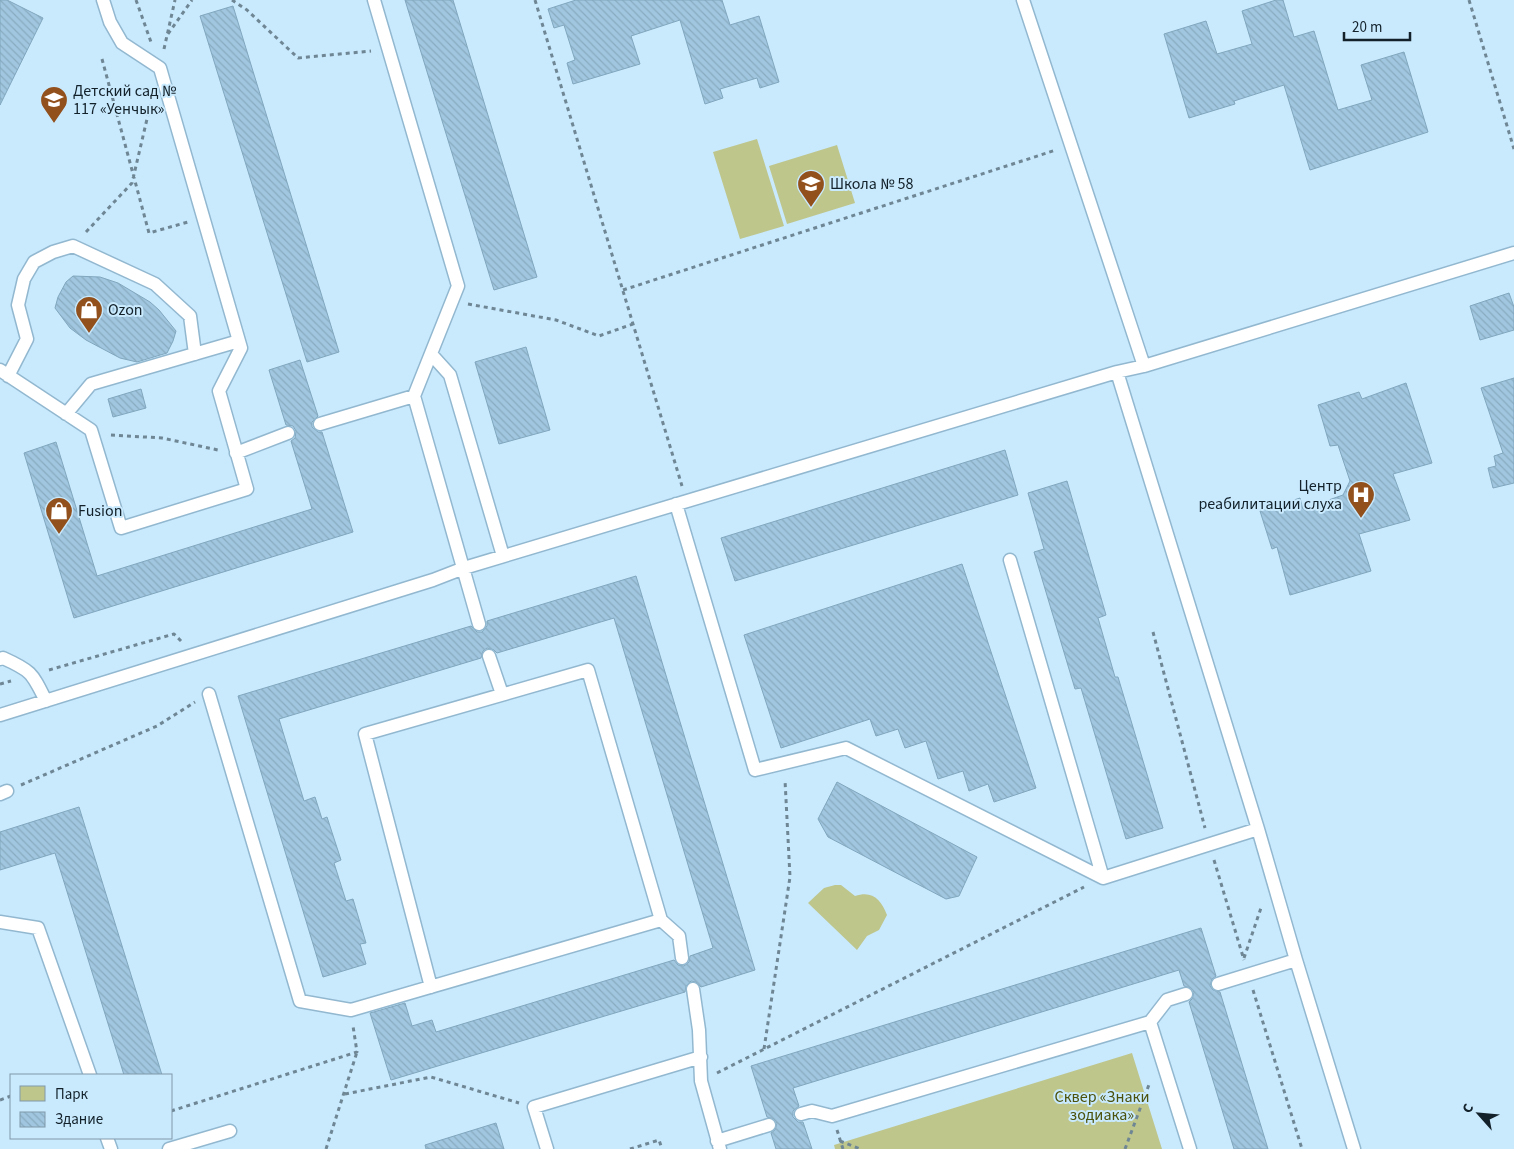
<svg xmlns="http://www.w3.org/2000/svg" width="1514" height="1149" font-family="'Source Sans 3',sans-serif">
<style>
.green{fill:#bec68c}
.building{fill:url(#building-back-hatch);stroke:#80a7be}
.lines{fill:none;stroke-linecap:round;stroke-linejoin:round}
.service-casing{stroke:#92b8d0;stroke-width:15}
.path{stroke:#6f8795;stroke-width:3;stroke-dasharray:4 4;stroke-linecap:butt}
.service{stroke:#fff;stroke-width:12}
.labels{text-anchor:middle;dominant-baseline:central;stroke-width:4;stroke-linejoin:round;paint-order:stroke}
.poi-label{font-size:16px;fill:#12212a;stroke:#c9e9fd;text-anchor:start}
.park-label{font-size:16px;fill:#4c520c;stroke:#c9e9fd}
</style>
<defs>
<pattern id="building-back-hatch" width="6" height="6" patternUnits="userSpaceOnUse" patternTransform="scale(1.25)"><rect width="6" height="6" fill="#a0c7df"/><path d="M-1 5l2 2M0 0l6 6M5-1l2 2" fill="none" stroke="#89abc0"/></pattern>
</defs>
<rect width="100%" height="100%" fill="#c9e9fd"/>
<path class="green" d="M 757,139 L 784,226 L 740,239 L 713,152 Z
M 837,145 L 855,203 L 787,224 L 769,166 Z
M 835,885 L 841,885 L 855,896 C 872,890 881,899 887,915 L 879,930 L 867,936 L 857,950 L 808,903 L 824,888 Z
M 1132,1053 L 1162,1149 L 835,1149 L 834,1145 Z"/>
<path class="building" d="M 0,0 L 7,0 L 43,18 L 0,105 Z
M 405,0 L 453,0 L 537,277 L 494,290 Z
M 576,0 L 722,0 L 730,25 L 759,16 L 779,82 L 760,88 L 757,78 L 720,89 L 723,98 L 705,104 L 680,20 L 631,36 L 640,64 L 573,84 L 567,63 L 575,60 L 564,25 L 554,28 L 548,9 Z
M 1276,0 L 1283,0 L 1294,37 L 1314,31 L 1338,110 L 1372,100 L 1361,65 L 1404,52 L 1428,132 L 1310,170 L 1284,85 L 1234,101 L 1235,104 L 1189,118 L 1164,34 L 1206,21 L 1217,54 L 1252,44 L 1242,11 Z
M 233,6 L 339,352 L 307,362 L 200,16 Z
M 73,276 L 100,277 L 118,283 L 150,302 L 159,310 L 176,331 L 173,341 L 167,353 L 137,362 L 120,358 L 86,340 L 70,328 L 55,308 L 58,297 L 66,282 Z
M 1509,293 L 1514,307 L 1514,330 L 1480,340 L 1470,306 Z
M 526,347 L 550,430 L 499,444 L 475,362 Z
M 300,360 L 318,416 L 312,422 L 312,427 L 318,432 L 322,432 L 353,532 L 74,618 L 24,453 L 56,442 L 97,576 L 312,509 L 291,441 L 295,438 L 296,431 L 293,426 L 286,425 L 269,370 Z
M 1514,378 L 1514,483 L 1493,488 L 1488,468 L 1496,466 L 1494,456 L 1503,453 L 1481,388 Z
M 1406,383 L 1432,463 L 1393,474 L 1410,520 L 1359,534 L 1371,571 L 1290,595 L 1277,547 L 1272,549 L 1260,511 L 1300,498 L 1303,509 L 1343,495 L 1350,481 L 1338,445 L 1330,446 L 1318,405 L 1359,392 L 1362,399 Z
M 141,389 L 146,408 L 113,417 L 108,399 Z
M 1005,450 L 1018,495 L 735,581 L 721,538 Z
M 1067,481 L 1106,615 L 1098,618 L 1115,677 L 1118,677 L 1163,828 L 1126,839 L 1081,688 L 1075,689 L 1034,552 L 1044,549 L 1028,493 Z
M 962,564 L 1036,788 L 994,802 L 988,784 L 969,791 L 963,771 L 938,779 L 926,741 L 905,748 L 898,729 L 876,736 L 870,719 L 781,748 L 744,635 Z
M 636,576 L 755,970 L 701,987 L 696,982 L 691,981 L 686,986 L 685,992 L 391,1080 L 370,1013 L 405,1003 L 412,1026 L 432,1020 L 436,1032 L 674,960 L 678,965 L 684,966 L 689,962 L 690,956 L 713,948 L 614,618 L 497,653 L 494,650 L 487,648 L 483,651 L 481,658 L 279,719 L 304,801 L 315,797 L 322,819 L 327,817 L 341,860 L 334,863 L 346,901 L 353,899 L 366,943 L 360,944 L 366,964 L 323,977 L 238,696 L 471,626 L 477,632 L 482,632 L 487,626 L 487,621 Z
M 837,782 L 977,857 L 959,896 L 946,899 L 828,837 L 818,819 Z
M 79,807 L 162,1075 L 124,1075 L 55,853 L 0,870 L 0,832 Z
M 1201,928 L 1216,976 L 1212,979 L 1210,986 L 1213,990 L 1220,992 L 1268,1149 L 1234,1149 L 1189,1002 L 1192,999 L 1194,992 L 1191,988 L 1184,986 L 1179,970 L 793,1088 L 799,1106 L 793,1111 L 793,1117 L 798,1122 L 803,1122 L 812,1149 L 776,1149 L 771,1133 L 775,1130 L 777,1123 L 774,1119 L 767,1117 L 751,1066 Z
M 496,1123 L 504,1149 L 426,1149 L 425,1145 Z"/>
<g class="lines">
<defs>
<path id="service" d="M 374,0 L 458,286 L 414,396 L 479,624
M 1023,0 L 1144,366
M 431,354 L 450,375 L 503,556
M 0,370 L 91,430 L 121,528 L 247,489 L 219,391 L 241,348 L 160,68 L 122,43 L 110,22 L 103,0
M 1117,372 L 1258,829 L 1296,960 L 1354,1149
M 8,376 L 27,339 L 18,305 L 24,279 L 34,262 L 53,252 L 73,246 L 155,284 L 190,316 L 195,354
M 66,414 L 91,384 L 239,341
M 320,424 L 414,396
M 236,453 L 288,433
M 676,504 L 755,770 L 846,748 L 1103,878 L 1258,829
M 1010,560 L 1103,878
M 489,656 L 502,694
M 0,659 L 3,658 C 32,671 32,673 46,701
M 209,694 L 300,1001 L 351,1010 L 661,920
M 0,715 L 433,580 L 464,568 L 1117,372 L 1144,366 L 1514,253
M 0,794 L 7,791
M 0,922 L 38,928 L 90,1075
M 1218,984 L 1296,960
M 431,987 L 365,734 L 588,670 L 661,920 L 679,936 L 682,958
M 693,989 L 699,1030 L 701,1081 L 720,1149
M 1150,1022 L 1167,1000 L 1186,994
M 801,1114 L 812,1111 L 832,1116 L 1150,1022 L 1190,1149
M 107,1138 L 111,1149
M 717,1141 L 769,1125
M 169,1149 L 230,1131
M 547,1149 L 534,1107 L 701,1057"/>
</defs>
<use href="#service" class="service-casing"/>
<path class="path" d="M 136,0 L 151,42
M 232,0 L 247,10 L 298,58 L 371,51
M 535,0 L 682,486
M 1469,0 L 1514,149
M 168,34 L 192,0
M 164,49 L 175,0
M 102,59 L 149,233 L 188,222
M 86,232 L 132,183 L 151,102
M 623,290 L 1056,150
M 468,304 L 556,320 L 599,336 L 633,324
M 111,435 L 162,438 L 218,450
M 1153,632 L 1205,828
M 49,670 L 174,634 L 182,642
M 0,684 L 11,681
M 21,785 L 157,726 L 195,702
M 1214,860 L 1244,960
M 1244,958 L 1262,905
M 1253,990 L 1302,1149
M 764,1049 L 790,877 L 785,780
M 717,1073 L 1084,887
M 345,1094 L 431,1077 L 519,1103
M 0,1100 L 11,1096
M 171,1111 L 357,1052 L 353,1026
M 837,1130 L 843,1149
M 840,1141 L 860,1149
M 326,1149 L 357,1052
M 630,1149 L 659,1140 L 662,1149
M 1125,1149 L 1150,1082"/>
<use href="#service" class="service"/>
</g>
<defs>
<symbol id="school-pin" viewBox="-11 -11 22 30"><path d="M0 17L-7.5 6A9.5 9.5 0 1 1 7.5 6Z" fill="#92501d" stroke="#c9e9fd"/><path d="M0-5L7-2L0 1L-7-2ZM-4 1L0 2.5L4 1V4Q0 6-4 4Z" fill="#fff"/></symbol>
<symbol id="shop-pin" viewBox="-11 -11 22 30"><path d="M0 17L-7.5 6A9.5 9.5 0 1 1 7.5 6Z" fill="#92501d" stroke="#c9e9fd"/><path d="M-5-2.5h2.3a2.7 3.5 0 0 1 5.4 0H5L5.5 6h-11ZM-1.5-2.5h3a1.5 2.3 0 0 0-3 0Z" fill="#fff"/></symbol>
<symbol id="hospital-pin" viewBox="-11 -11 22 30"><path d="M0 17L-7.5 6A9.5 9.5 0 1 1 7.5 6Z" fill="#92501d" stroke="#c9e9fd"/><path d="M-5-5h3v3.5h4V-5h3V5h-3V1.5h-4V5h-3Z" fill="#fff"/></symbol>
</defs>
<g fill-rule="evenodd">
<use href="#school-pin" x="38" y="84" width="32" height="43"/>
<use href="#school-pin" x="795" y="168" width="32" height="43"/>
<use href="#shop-pin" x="73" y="294" width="32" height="43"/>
<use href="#hospital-pin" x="1345" y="479" width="32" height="43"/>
<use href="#shop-pin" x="43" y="495" width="32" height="43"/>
</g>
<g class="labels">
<g class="poi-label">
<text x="73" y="91">Детский сад №<tspan x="73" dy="18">117 «Уенчык»</tspan></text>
<text x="830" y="184">Школа № 58</text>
<text x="108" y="310">Ozon</text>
<text x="1342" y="486" text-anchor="end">Центр<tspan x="1342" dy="18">реабилитации слуха</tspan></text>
<text x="78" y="511">Fusion</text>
</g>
<g class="park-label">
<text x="1102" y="1097">Сквер «Знаки<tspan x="1102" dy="18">зодиака»</tspan></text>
</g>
</g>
<rect x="10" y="1074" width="162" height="65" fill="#c9e9fd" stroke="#8099a9"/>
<rect x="20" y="1086" width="25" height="15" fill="#bec68c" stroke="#8099a9"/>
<text x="55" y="1099" font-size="15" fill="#12212a">Парк</text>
<rect x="20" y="1112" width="25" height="15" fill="url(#building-back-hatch)" stroke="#8099a9"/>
<text x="55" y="1124" font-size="15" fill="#12212a">Здание</text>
<g transform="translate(1479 1114) rotate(297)" stroke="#c9e9fd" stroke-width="4" paint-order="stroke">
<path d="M0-4L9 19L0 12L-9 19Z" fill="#12212a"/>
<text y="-8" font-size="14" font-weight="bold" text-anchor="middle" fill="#12212a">С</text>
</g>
<path d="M1344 32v8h66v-8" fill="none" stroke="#12212a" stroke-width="2.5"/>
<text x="1352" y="32" font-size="15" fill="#12212a" stroke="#c9e9fd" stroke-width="4" paint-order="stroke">20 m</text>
</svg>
